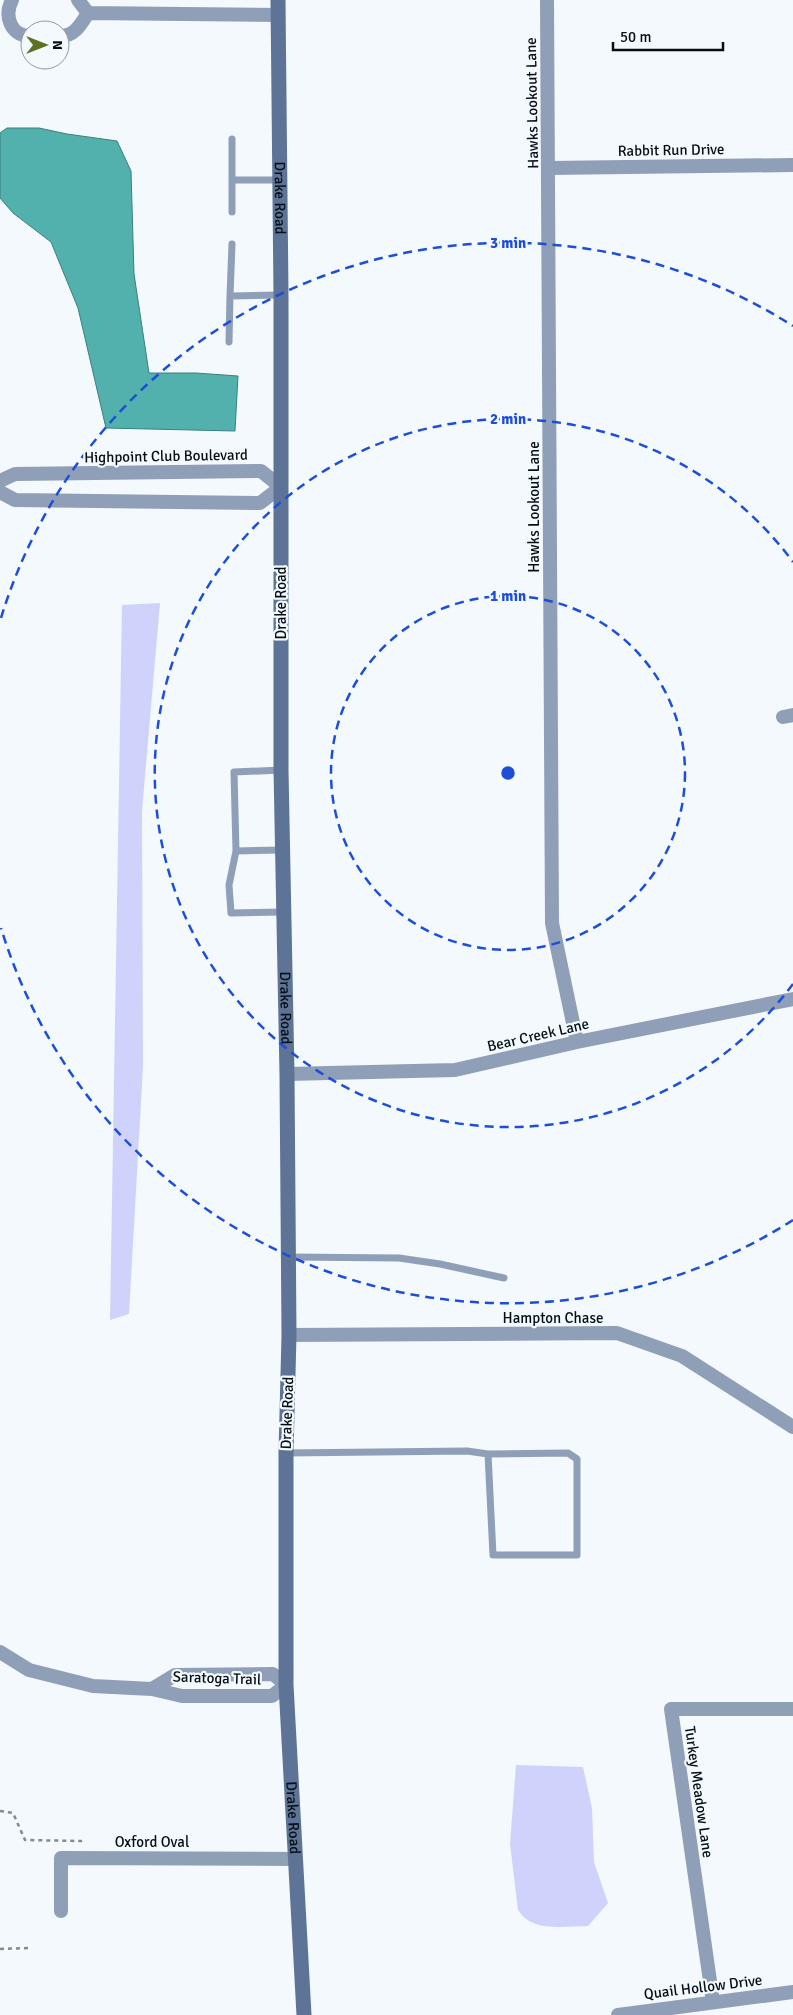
<svg xmlns="http://www.w3.org/2000/svg" width="793" height="2015" font-family="Signika,sans-serif">
<style>
.green{fill:#cfd2fb}
.water{fill:#52b1ac;stroke:#3b807f}
.lines{fill:none;stroke-linecap:round;stroke-linejoin:round}
.path{stroke:#838b90;stroke-width:2.5;stroke-dasharray:4 4;stroke-linecap:butt}
.lane{stroke:#8f9fb8;stroke-width:7}
.street{stroke:#8f9fb8;stroke-width:14}
.secondary{stroke:#5e7497;stroke-width:15}
.ring{fill:none;stroke:#1d4ed8;stroke-width:2.5;stroke-dasharray:9 6}
.labels{text-anchor:middle;dominant-baseline:central;stroke-width:4.5;stroke-linejoin:round;paint-order:stroke}
.street-label{font-size:15px;fill:#040e15;stroke:#f3f9fd}
.centre{fill:#1d4ed8;stroke:#f3f9fd;stroke-width:2.5}
.ring-label{font-size:15px;text-anchor:middle;font-weight:bold;fill:#1d4ed8;stroke:#f3f9fd;stroke-width:4.5;stroke-linejoin:round;paint-order:stroke}
</style>
<rect width="100%" height="100%" fill="#f3f9fd"/>
<path class="green" d="M 160,603 L 142,811 L 143,1066 L 129,1314 L 110,1320 L 122,605 Z
M 516,1765 L 583,1767 L 592,1808 L 594,1862 L 608,1903 L 588,1926 C 565,1926 532,1933 518,1910 L 510,1844 Z"/>
<path class="water" d="M 7,128 L 39,128 L 67,134 L 117,141 L 131,171 L 134,274 L 149,373 L 196,373 L 238,376 L 235,431 L 106,428 L 78,308 L 51,242 L 13,213 L 0,198 L 0,133 Z"/>
<g class="lines">
<path class="path" d="M 0,1811 L 13,1813 L 25,1840 L 81,1841 L 81,1844
M 0,1949 L 31,1948"/>
<path class="lane" d="M 232,139 L 232,180 L 279,180
M 232,180 L 232,212
M 232,244 L 230,296 L 281,295
M 229,342 L 230,296
M 281,770 L 234,772 L 236,851 L 283,850
M 236,851 L 229,885 L 231,913 L 284,912
M 289,1257 L 399,1258 L 440,1264 L 504,1278
M 286,1453 L 467,1451 L 488,1454 L 568,1453 L 577,1459 L 577,1555 L 493,1555 L 488,1454"/>
<path class="street" d="M 12,0 C 4,15 10,36 30,36
M 78,0 L 88,13
M 547,0 L 552,923 L 577,1042
M 88,13 L 278,15
M 60,36 C 75,36 81,24 88,13
M 549,168 L 793,165
M 0,481 L 15,474 L 261,471 L 281,487 L 260,503 L 15,500 L 0,492
M 783,717 L 793,715
M 287,1074 L 455,1070 L 577,1042 L 793,999
M 289,1335 L 617,1333 L 682,1356 L 793,1427
M 0,1652 L 29,1670 L 93,1686 L 152,1689 L 182,1696 L 272,1696 L 286,1685 L 273,1674 L 175,1675 L 152,1689
M 61,1911 L 61,1858 L 295,1859
M 713,2002 L 671,1709 L 793,1709
M 618,2015 L 793,1992"/>
<path class="secondary" id="s1" d="M 278,0 L 281,295 L 281,770 L 287,1074 L 289,1335 L 286,1453 L 286,1685 L 304,2015"/>
</g>
<g class="ring">
<circle cx="508" cy="773" r="177"/>
<path d="M793 984A354 354 0 1 1 793 562"/>
<path d="M793 1220A530 530 0 0 1 1 928M1 618A530 530 0 0 1 793 326"/>
</g>
<g class="labels">
<g class="street-label">
<text transform="translate(532 103) rotate(-91)">Hawks Lookout Lane</text>
<text transform="translate(671 150) rotate(-1)">Rabbit Run Drive</text>
<text stroke="none"><textPath href="#s1" startOffset="198">Drake Road</textPath></text>
<text transform="translate(166 456) rotate(-1)">Highpoint Club Boulevard</text>
<text transform="translate(534 507) rotate(-90)">Hawks Lookout Lane</text>
<text transform="translate(281 603) rotate(-90)">Drake Road</text>
<text stroke="none"><textPath href="#s1" startOffset="1008">Drake Road</textPath></text>
<text transform="translate(538 1035) rotate(-13)">Bear Creek Lane</text>
<text x="553" y="1318">Hampton Chase</text>
<text transform="translate(287 1413) rotate(-88)">Drake Road</text>
<text transform="translate(217 1678) rotate(2)">Saratoga Trail</text>
<text transform="translate(699 1792) rotate(82)">Turkey Meadow Lane</text>
<text stroke="none"><textPath href="#s1" startOffset="1818">Drake Road</textPath></text>
<text x="152" y="1842">Oxford Oval</text>
<text transform="translate(703 1987) rotate(-7)">Quail Hollow Drive</text>
</g>
</g>
<circle cx="508" cy="773" r="8" class="centre"/>
<g class="ring-label">
<text x="508" y="248">3 min</text>
<text x="508" y="424">2 min</text>
<text x="508" y="601">1 min</text>
</g>
<g transform="translate(45 45) rotate(90)"><circle r="24" fill="#f3f9fd" stroke="#939ba0"/>
<path d="M0-4L9 19L0 12L-9 19Z" fill="#5c7222"/>
<text y="-8" font-size="14" font-weight="bold" text-anchor="middle" fill="#040e15">N</text>
</g>
<path d="M613 42v8h110v-8" fill="none" stroke="#040e15" stroke-width="2.5"/>
<text x="620" y="42" font-size="15" fill="#040e15" stroke="#f3f9fd" stroke-width="4" paint-order="stroke">50 m</text>
</svg>
